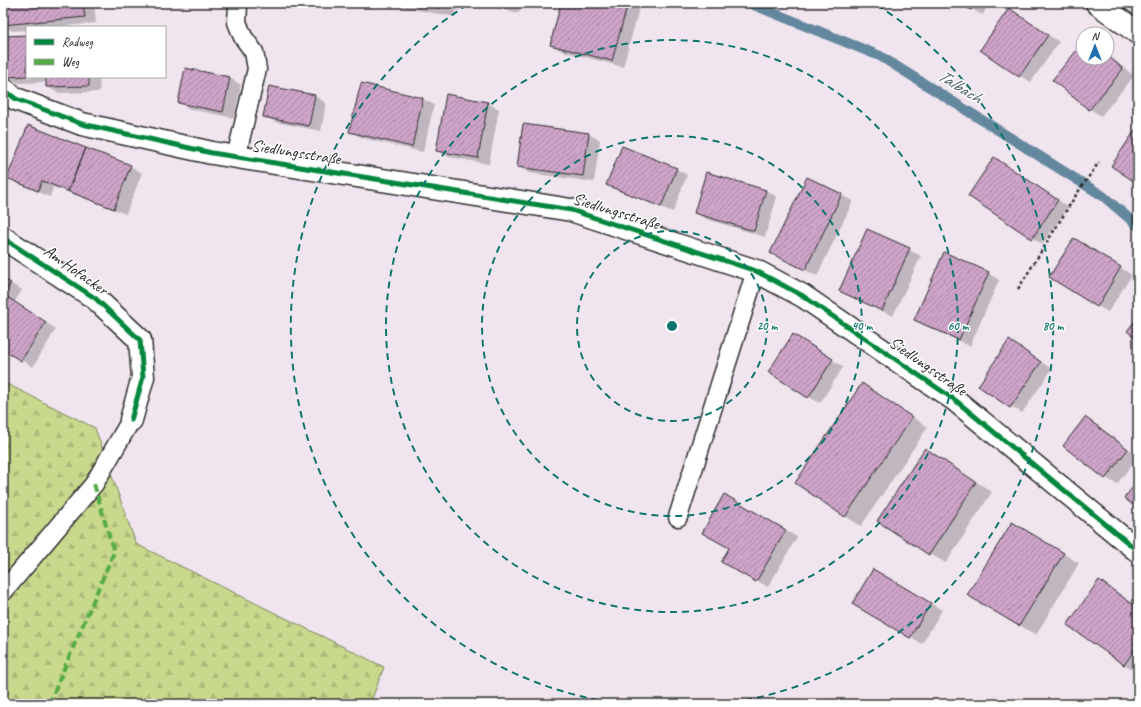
<svg xmlns="http://www.w3.org/2000/svg" width="1141" height="707" font-family="Caveat,sans-serif">
<style>
.forest{fill:url(#forest-firs);stroke:#7a825c}
.shadow{fill:#0003}
.lines{fill:none;stroke-linecap:round;stroke-linejoin:round}
.stream{stroke:#64879d;stroke-width:10}
.building{fill:url(#building-hatch);stroke:#2b2b2b}
.service-casing{stroke:#2b2b2b;stroke-width:21}
.minor-casing{stroke:#2b2b2b;stroke-width:25}
.secondary-casing{stroke:#2b2b2b;stroke-width:25}
.path{stroke:#2b2b2b;stroke-width:2.5;stroke-dasharray:3 3;stroke-linecap:butt}
.service{stroke:#fff;stroke-width:18}
.minor{stroke:#fff;stroke-width:22}
.secondary{stroke:#fff;stroke-width:22}
.quiet{stroke:#54ab44;stroke-width:4;stroke-dasharray:8 4;stroke-linecap:butt}
.cycleway-casing{stroke:#fff;stroke-width:8}
.cycleway{stroke:#00873e;stroke-width:5}
.ring{fill:none;stroke:#0f766e;stroke-width:2;stroke-dasharray:7 5}
.labels{text-anchor:middle;dominant-baseline:central;stroke-width:3;stroke-linejoin:round;paint-order:stroke}
.street-label{font-size:17px;fill:#2b2b2b;stroke:#fff}
.water-label{font-size:18px;font-style:italic;fill:#485964;stroke:#fff}
.centre{fill:#0f766e;stroke:#fff;stroke-width:2}
.ring-label{font-size:12px;text-anchor:middle;font-weight:bold;fill:#0f766e;stroke:#fff;stroke-width:3;stroke-linejoin:round;paint-order:stroke}
</style>
<defs>
<pattern id="forest-firs" width="22" height="20" patternUnits="userSpaceOnUse"><rect width="22" height="20" fill="#c8d98d"/><path d="M5 1l3.5 6h-7zM16 11l3.5 6h-7z" fill="#acba7a"/></pattern>
<pattern id="building-hatch" width="6" height="6" patternUnits="userSpaceOnUse"><rect width="6" height="6" fill="#cea4c9"/><path d="M-1 1l2-2M0 6l6-6M5 7l2-2" fill="none" stroke="#a786a3"/></pattern>
</defs>
<rect width="100%" height="100%" fill="#f0e4ef"/>
<filter id="ink" filterUnits="userSpaceOnUse"><feTurbulence type="fractalNoise" baseFrequency=".025" numOctaves="2"/><feDisplacementMap in="SourceGraphic" scale="8" xChannelSelector="R" yChannelSelector="G"/><feConvolveMatrix kernelMatrix="1 2 1 2 8 2 1 2 1" color-interpolation-filters="sRGB"/></filter>
<g filter="url(#ink)">
<path class="forest" d="M 3,382 L 95,428 L 136,544 L 384,667 L 370,704 L 3,704 Z"/>
<path class="shadow" d="M 3,3 L 94,3 L 96,23 L 54,27 L 27,27 L 27,30 L 13,31 L 3,25 Z
M 380,3 L 458,3 L 455,17 Z
M 475,3 L 521,3 L 519,13 Z
M 562,3 L 630,3 L 639,9 L 623,67 L 562,51 L 551,45 Z
M 959,3 L 988,3 L 983,15 Z
M 1010,9 L 1059,42 L 1031,82 L 1020,76 Z
M 27,36 L 27,77 L 99,77 L 100,92 L 59,93 L 47,87 L 47,82 L 18,83 L 7,76 Z
M 1083,45 L 1083,58 L 1107,58 L 1107,54 L 1134,76 L 1101,116 L 1090,109 L 1054,80 Z
M 230,78 L 241,85 L 234,118 L 190,109 L 179,103 Z
M 362,84 L 423,99 L 434,105 L 423,152 L 362,138 L 350,131 Z
M 269,88 L 315,96 L 326,103 L 321,131 L 275,122 L 264,116 Z
M 487,103 L 499,109 L 489,164 L 449,157 L 438,151 Z
M 588,134 L 600,140 L 594,182 L 529,173 L 518,166 Z
M 1006,165 L 1068,207 L 1043,244 L 1032,238 Z
M 130,166 L 142,173 L 126,214 L 53,187 L 50,197 L 19,184 L 8,178 Z
M 676,169 L 687,175 L 673,212 L 619,191 L 608,184 Z
M 766,190 L 777,197 L 765,237 L 706,219 L 695,213 Z
M 841,195 L 853,201 L 817,276 L 771,253 Z
M 868,230 L 921,256 L 893,316 L 840,291 Z
M 1086,246 L 1132,275 L 1108,312 L 1097,306 Z
M 988,273 L 999,280 L 970,346 L 926,326 L 915,320 Z
M 3,279 L 22,290 L 14,303 L 56,329 L 33,367 L 3,348 Z
M 804,342 L 843,367 L 820,403 L 809,397 Z
M 1020,348 L 1052,369 L 1022,413 L 979,386 Z
M 862,385 L 928,427 L 861,526 L 845,516 Z
M 1086,418 L 1097,425 L 1138,456 L 1117,484 L 1106,478 Z
M 941,459 L 992,492 L 946,563 L 930,554 Z
M 724,496 L 797,537 L 768,587 L 723,562 L 730,548 Z
M 1028,533 L 1079,563 L 1036,635 L 969,595 Z
M 874,570 L 942,610 L 922,644 L 854,603 Z
M 1099,582 L 1138,608 L 1138,667 L 1135,671 L 1124,664 Z"/>
<g class="lines">
<path class="stream" d="M 749,3 L 880,56 L 1103,196 L 1138,226"/>
</g>
<path class="building" d="M 3,3 L 83,3 L 85,17 L 3,25 Z
M 411,3 L 440,3 L 439,8 Z
M 490,3 L 509,3 L 508,7 Z
M 561,3 L 628,3 L 612,61 L 550,45 Z
M 957,3 L 974,3 L 971,10 Z
M 1009,8 L 1048,35 L 1019,77 L 980,50 Z
M 27,35 L 27,76 L 6,77 L 5,36 Z
M 1083,43 L 1083,58 L 1107,58 L 1107,55 L 1123,69 L 1089,110 L 1052,80 Z
M 185,68 L 230,77 L 223,112 L 178,103 Z
M 46,77 L 89,77 L 89,86 L 46,87 Z
M 361,83 L 423,98 L 412,147 L 349,132 Z
M 269,86 L 315,95 L 309,126 L 263,117 Z
M 446,94 L 488,102 L 478,158 L 436,151 Z
M 523,124 L 589,133 L 583,176 L 517,167 Z
M 28,125 L 86,148 L 68,191 L 42,181 L 38,191 L 7,178 Z
M 1138,126 L 1138,184 L 1111,166 Z
M 622,146 L 677,168 L 661,207 L 606,185 Z
M 86,148 L 131,165 L 114,209 L 68,191 Z
M 994,157 L 1058,200 L 1032,239 L 968,196 Z
M 706,172 L 766,190 L 754,231 L 694,213 Z
M 807,177 L 842,194 L 805,270 L 770,253 Z
M 867,229 L 910,248 L 882,311 L 839,291 Z
M 1074,238 L 1121,267 L 1097,307 L 1049,277 Z
M 944,252 L 989,272 L 959,340 L 914,320 Z
M 3,278 L 11,283 L 3,297 Z
M 4,295 L 46,322 L 21,361 L 3,350 Z
M 1138,317 L 1138,340 L 1127,331 Z
M 793,334 L 833,359 L 808,398 L 768,372 Z
M 1009,340 L 1041,362 L 1010,408 L 978,386 Z
M 862,383 L 912,417 L 845,517 L 795,483 Z
M 1085,417 L 1128,449 L 1105,479 L 1063,446 Z
M 925,448 L 976,482 L 929,555 L 877,521 Z
M 1138,481 L 1138,509 L 1124,498 Z
M 724,494 L 786,530 L 756,582 L 721,562 L 729,548 L 702,533 Z
M 1012,522 L 1064,553 L 1019,626 L 967,595 Z
M 873,569 L 931,603 L 910,638 L 852,604 Z
M 1099,580 L 1138,608 L 1138,645 L 1124,665 L 1067,625 Z"/>
<g class="lines">
<defs>
<path id="service" d="M 236,157 L 257,69 L 254,52 L 243,37 L 237,22 L 238,5
M 678,517 L 756,271
M 3,592 L 94,484 L 131,420"/>
<path id="minor" d="M 3,89 L 16,99 L 82,124 L 212,153 L 571,210 L 756,271 L 803,296 L 955,400 L 1138,551
M 3,238 L 95,298 L 140,340 L 143,377 L 131,420"/>
<path id="secondary" d="M 1097,3 L 1138,33"/>
</defs>
<use href="#service" class="service-casing"/>
<use href="#minor" class="minor-casing"/>
<use href="#secondary" class="secondary-casing"/>
<path class="path" d="M 1018,289 L 1076,195 L 1099,162"/>
<use href="#service" class="service"/>
<use href="#minor" class="minor"/>
<use href="#secondary" class="secondary"/>
<path class="quiet" d="M 49,704 L 114,552 L 94,484"/>
<defs>
<path id="cycleway" d="M 3,89 L 16,99 L 82,124 L 212,153 L 571,210 L 756,271 L 803,296 L 955,400 L 1138,551
M 3,238 L 95,298 L 140,340 L 143,377 L 131,420"/>
</defs>
<use href="#cycleway" class="cycleway-casing"/>
<use href="#cycleway" class="cycleway"/>
</g>
</g>
<g class="ring">
<circle cx="672" cy="326" r="95"/>
<circle cx="672" cy="326" r="190"/>
<circle cx="672" cy="326" r="286"/>
<path d="M622 704A381 381 0 0 1 467 5M877 5A381 381 0 0 1 722 704"/>
</g>
<g class="labels">
<g class="street-label">
<text transform="translate(296 152) rotate(9)">Siedlungsstraße</text>
<text transform="translate(616 211) rotate(17)">Siedlungsstraße</text>
<text transform="translate(76 270) rotate(35)">Am Hofacker</text>
<text transform="translate(928 366) rotate(35)">Siedlungsstraße</text>
</g>
<g class="water-label">
<text transform="translate(960 86) rotate(32)">Talbach</text>
</g>
</g>
<circle cx="672" cy="326" r="6" class="centre"/>
<g class="ring-label">
<text x="767" y="330">20 m</text>
<text x="862" y="330">40 m</text>
<text x="958" y="330">60 m</text>
<text x="1053" y="330">80 m</text>
</g>
<rect width="1141" height="707" fill="none" stroke="#fff" stroke-width="16"/>
<rect x="8" y="8" width="1125" height="691" fill="none" stroke="#2b2b2b" stroke-width="1.5" filter="url(#ink)"/>
<rect x="26" y="26" width="140" height="52" fill="#ffffff" stroke="#aaaaaa"/>
<rect x="34" y="39" width="20" height="6" fill="#00873e" stroke="#aaaaaa"/>
<text x="62" y="46" font-size="12" fill="#2b2b2b">Radweg</text>
<rect x="34" y="59" width="20" height="6" fill="#54ab44" stroke="#aaaaaa"/>
<text x="62" y="66" font-size="12" fill="#2b2b2b">Weg</text>
<g transform="translate(1095 46)"><circle r="19" fill="#ffffff" stroke="#aaaaaa"/>
<path d="M0-3L7 15L0 10L-7 15Z" fill="#1f6fb2"/>
<text y="-6" font-size="11" font-weight="bold" text-anchor="middle" fill="#2b2b2b">N</text>
</g>
</svg>
